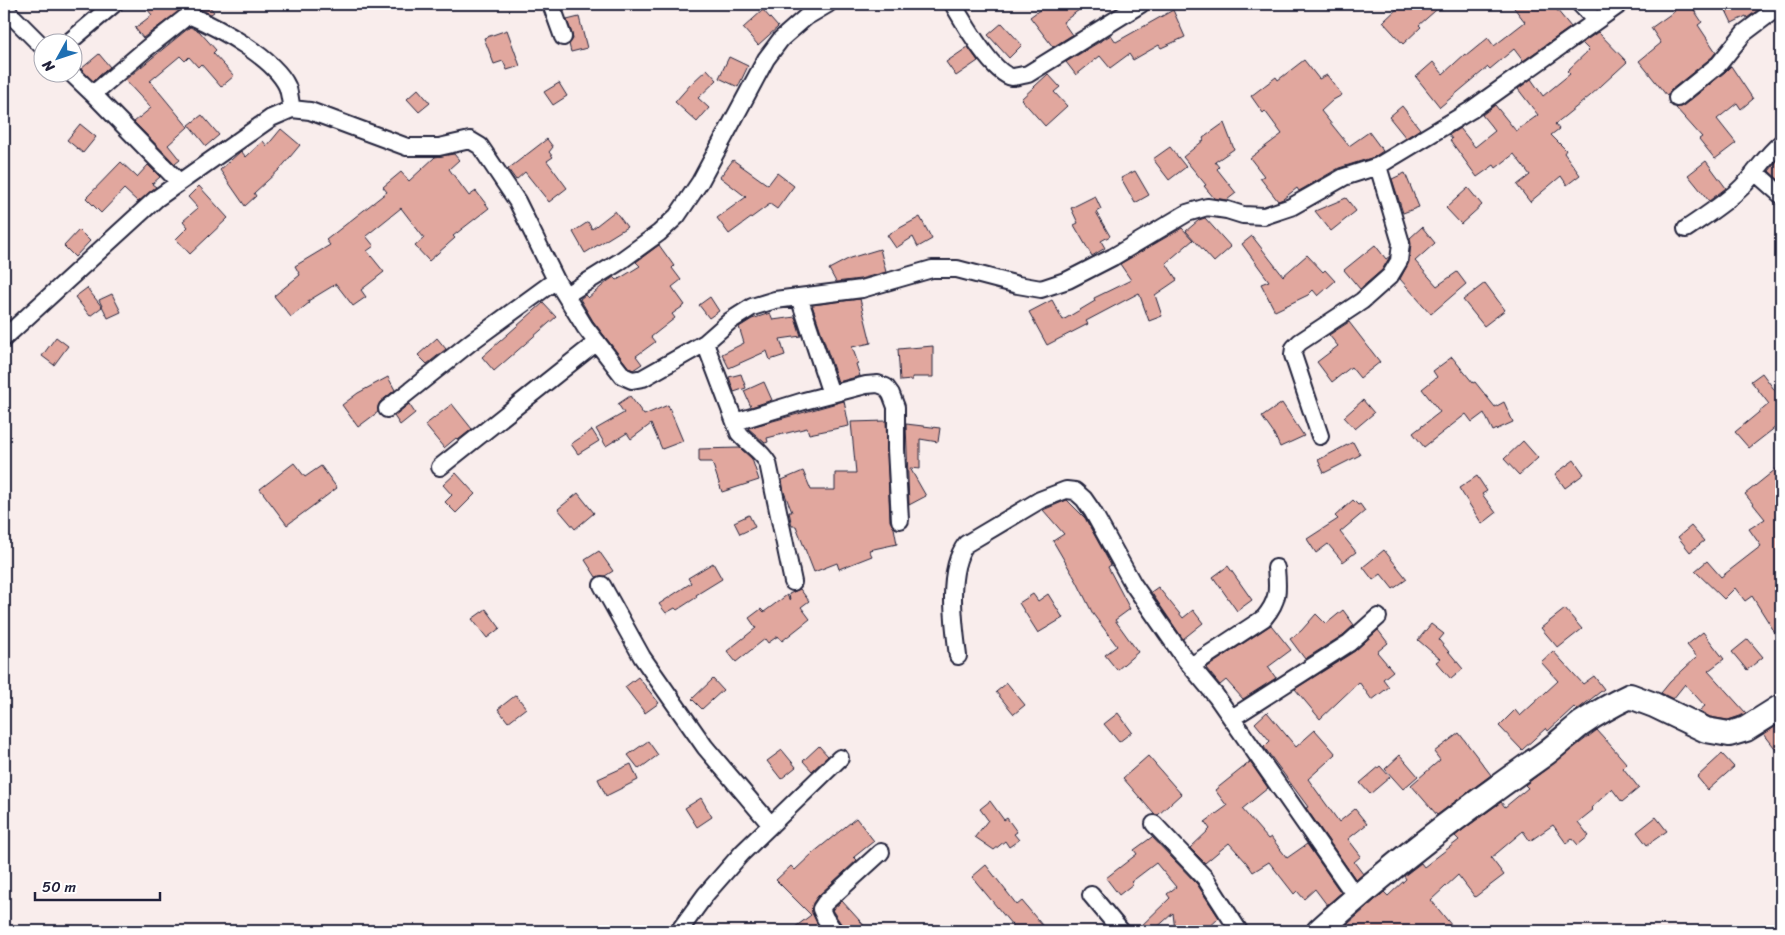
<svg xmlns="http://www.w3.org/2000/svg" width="1785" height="935" font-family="Sriracha,sans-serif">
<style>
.building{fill:#e1a79e;stroke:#22223b}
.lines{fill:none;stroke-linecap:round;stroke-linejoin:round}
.street-casing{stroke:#22223b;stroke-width:20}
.secondary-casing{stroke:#22223b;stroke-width:28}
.street{stroke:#fff;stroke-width:16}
.secondary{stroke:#fff;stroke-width:24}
</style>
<rect width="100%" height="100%" fill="#f9edec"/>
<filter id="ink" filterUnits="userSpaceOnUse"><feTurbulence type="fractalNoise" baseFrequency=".02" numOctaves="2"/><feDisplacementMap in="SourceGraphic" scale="10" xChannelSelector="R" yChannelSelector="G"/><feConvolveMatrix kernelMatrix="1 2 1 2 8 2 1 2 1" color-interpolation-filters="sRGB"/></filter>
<g filter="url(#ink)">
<path class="building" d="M 143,4 L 207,4 L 214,12 L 211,14 L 194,7 L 182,9 L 143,38 L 135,28 L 152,15 Z
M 1055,4 L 1087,4 L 1063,22 L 1072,35 L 1053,47 L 1030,17 L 1045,6 L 1047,9 Z
M 1402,4 L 1443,4 L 1419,25 L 1421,27 L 1403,44 L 1383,22 Z
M 1511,4 L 1552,4 L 1571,27 L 1523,61 L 1514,49 L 1490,69 L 1488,67 L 1440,107 L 1416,77 L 1433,62 L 1443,74 L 1465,54 L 1466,56 L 1488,38 L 1494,46 L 1525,22 Z
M 1670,4 L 1690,4 L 1702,22 L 1698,25 L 1716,52 L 1712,57 L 1671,90 L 1667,96 L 1639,61 L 1661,43 L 1651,28 L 1675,11 Z
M 1723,4 L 1766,4 L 1747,18 L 1746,16 L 1732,23 Z
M 763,10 L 778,27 L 758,45 L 743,28 Z
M 1173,10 L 1185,37 L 1161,48 L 1159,45 L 1133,60 L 1129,54 L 1110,68 L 1100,56 L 1076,75 L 1066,62 L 1111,35 L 1116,42 Z
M 579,17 L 587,48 L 571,52 L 569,44 L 573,39 L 572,34 L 567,20 Z
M 1002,23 L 1022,45 L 1009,58 L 988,35 Z
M 190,27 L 199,31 L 216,50 L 213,53 L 234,76 L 221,87 L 201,64 L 198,67 L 189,57 L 185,61 L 180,56 L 150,81 L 188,127 L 168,145 L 180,160 L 175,164 L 134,122 L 151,108 L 125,80 Z
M 507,30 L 520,66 L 507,70 L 503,61 L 494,64 L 484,38 Z
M 1598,32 L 1627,62 L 1590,96 L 1555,124 L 1559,129 L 1551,135 L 1566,150 L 1564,153 L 1580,175 L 1567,185 L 1561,176 L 1530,202 L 1517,185 L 1530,175 L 1514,154 L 1496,168 L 1494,165 L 1477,177 L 1450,140 L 1452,139 L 1449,135 L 1460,128 L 1475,147 L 1495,131 L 1482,115 L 1495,105 L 1516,131 L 1538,115 L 1518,89 L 1531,79 L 1543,96 L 1570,74 L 1567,71 L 1589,50 L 1582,43 Z
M 968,47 L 978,61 L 956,76 L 946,62 Z
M 99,54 L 110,67 L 93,81 L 81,69 Z
M 729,57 L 748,66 L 738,87 L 719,78 Z
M 1304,60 L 1319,79 L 1327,75 L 1342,95 L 1333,100 L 1321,111 L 1349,146 L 1369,132 L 1383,151 L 1374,157 L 1339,168 L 1299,191 L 1297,188 L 1283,199 L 1278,201 L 1260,178 L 1264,176 L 1250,158 L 1282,134 L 1265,111 L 1263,113 L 1251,96 L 1276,77 L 1278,80 Z
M 1731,66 L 1753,99 L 1741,109 L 1737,103 L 1717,119 L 1736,143 L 1715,159 L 1699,139 L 1702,137 L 1676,108 L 1683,106 L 1725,72 Z
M 707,69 L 717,80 L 698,98 L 709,108 L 697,122 L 675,102 L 691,84 Z
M 1048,74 L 1060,87 L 1054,92 L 1067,106 L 1045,126 L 1021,99 Z
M 559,83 L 567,96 L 553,105 L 544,92 Z
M 418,89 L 430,103 L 419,112 L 407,99 Z
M 1402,106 L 1420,129 L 1406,138 L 1389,117 Z
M 202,115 L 219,135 L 206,146 L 189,125 Z
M 1224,123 L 1234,149 L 1215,162 L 1219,167 L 1217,169 L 1236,193 L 1227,200 L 1214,198 L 1204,186 L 1206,185 L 1183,157 L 1204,140 L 1203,138 Z
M 80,124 L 96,137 L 83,153 L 67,140 Z
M 281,129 L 300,145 L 280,169 L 254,193 L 256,196 L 245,206 L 220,170 L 241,151 L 246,157 L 263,141 L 267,146 Z
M 547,139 L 553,147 L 549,152 L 553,157 L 547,161 L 567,188 L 549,202 L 525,172 L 516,180 L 508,169 Z
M 1170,147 L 1186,167 L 1169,180 L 1153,159 Z
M 454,154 L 459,160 L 449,169 L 469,196 L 476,191 L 489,208 L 453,236 L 455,238 L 429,261 L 415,246 L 424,238 L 401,208 L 366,236 L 374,246 L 367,251 L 384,272 L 361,290 L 366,297 L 353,306 L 336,284 L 308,301 L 309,303 L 291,317 L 274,296 L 300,275 L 295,266 L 330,245 L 326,240 L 387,192 L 383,187 L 401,172 L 409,181 L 435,157 Z
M 1781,156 L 1781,182 L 1769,171 Z
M 733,160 L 768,185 L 777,173 L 794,186 L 777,209 L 770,204 L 729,234 L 717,218 L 746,197 L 720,177 Z
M 1706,161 L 1726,188 L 1709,201 L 1688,175 Z
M 121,162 L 137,177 L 148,165 L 160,177 L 152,184 L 156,187 L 138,202 L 124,189 L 101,213 L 86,198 Z
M 1135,171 L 1149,195 L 1135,203 L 1121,178 Z
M 1405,173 L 1419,207 L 1403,213 L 1392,179 Z
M 199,186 L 228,218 L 190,254 L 176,239 L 188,227 L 183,221 L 198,208 L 188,197 Z
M 1468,188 L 1482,205 L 1461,224 L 1446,208 Z
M 1095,196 L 1101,209 L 1096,212 L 1110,236 L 1101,241 L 1105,248 L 1092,256 L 1074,225 L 1078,223 L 1071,208 Z
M 1346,198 L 1356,211 L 1331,231 L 1315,211 Z
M 615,211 L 627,227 L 585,253 L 573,232 L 588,222 L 592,229 Z
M 920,217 L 932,239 L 918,247 L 913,237 L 896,248 L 887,235 Z
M 1205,218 L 1231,247 L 1214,262 L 1186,231 L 1199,220 Z
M 1422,227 L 1435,243 L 1415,261 L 1437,286 L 1457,272 L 1466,284 L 1431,314 L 1400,279 L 1409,262 L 1411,244 L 1410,238 Z
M 1182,228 L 1193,240 L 1166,263 L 1177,280 L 1155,295 L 1162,316 L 1149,321 L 1139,293 L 1086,321 L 1088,324 L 1047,345 L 1029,312 L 1052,300 L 1063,320 L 1095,301 L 1094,298 L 1131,280 L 1120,264 Z
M 79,230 L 90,241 L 75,257 L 64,246 Z
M 1252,236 L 1283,276 L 1307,255 L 1323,272 L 1325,270 L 1335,281 L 1318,296 L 1313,290 L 1308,295 L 1275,311 L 1261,284 L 1269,281 L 1242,244 Z
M 659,245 L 674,266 L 672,268 L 681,280 L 672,287 L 685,305 L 672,314 L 675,318 L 651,337 L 655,342 L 636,356 L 642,364 L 633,370 L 629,368 L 593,321 L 580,299 L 585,295 L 588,298 L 608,281 L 614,277 L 617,280 L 640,266 L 636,262 Z
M 1375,245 L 1386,259 L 1390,256 L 1389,258 L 1382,270 L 1360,289 L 1344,270 Z
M 880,249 L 886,272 L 860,279 L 836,282 L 829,269 L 850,258 Z
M 1485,283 L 1505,310 L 1484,326 L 1463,300 Z
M 87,288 L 102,307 L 90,316 L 75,297 Z
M 112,294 L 121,312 L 108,318 L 99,300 Z
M 710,297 L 719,311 L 709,318 L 699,305 Z
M 860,299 L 871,343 L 852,347 L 858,363 L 856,364 L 860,376 L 838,382 L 812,305 Z
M 543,303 L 556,317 L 494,371 L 482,357 Z
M 770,313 L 773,320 L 795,317 L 801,336 L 780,339 L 785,355 L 770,360 L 767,351 L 729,368 L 722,354 L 744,343 L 739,327 L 752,319 Z
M 1349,322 L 1380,362 L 1360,378 L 1351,367 L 1332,382 L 1317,362 L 1338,346 L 1329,335 Z
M 56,337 L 68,346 L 54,365 L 42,356 Z
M 437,338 L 446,349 L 427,364 L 418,355 Z
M 933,346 L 933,377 L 912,377 L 912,380 L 900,381 L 898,349 Z
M 1452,357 L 1473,383 L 1475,382 L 1495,407 L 1504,402 L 1513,422 L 1493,431 L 1484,413 L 1472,422 L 1466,414 L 1424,447 L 1413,433 L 1440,412 L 1422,389 L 1437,377 L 1433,371 Z
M 1762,373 L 1779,396 L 1781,394 L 1781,423 L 1749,448 L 1735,432 L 1769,404 L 1751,381 Z
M 741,374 L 746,388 L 734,392 L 729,377 Z
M 388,377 L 395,390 L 380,402 L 378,406 L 378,412 L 358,427 L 342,405 L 358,393 Z
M 764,382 L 772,400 L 751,407 L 744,391 Z
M 630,396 L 644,415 L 668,405 L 683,441 L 662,449 L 651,424 L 631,439 L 627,433 L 606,446 L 596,429 L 624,413 L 618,404 Z
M 1363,400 L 1374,413 L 1355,429 L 1344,417 Z
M 844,401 L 849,426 L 809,434 L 807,428 L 767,438 L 768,442 L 765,443 L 748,428 Z
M 1282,403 L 1304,436 L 1280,447 L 1274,434 L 1262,417 Z
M 409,404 L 415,413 L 400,425 L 394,416 Z
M 452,404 L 472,429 L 458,440 L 456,438 L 444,448 L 425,425 Z
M 886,421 L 890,521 L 894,528 L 897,544 L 869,550 L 872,556 L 839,569 L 837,563 L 814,572 L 796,526 L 792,526 L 789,512 L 792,512 L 784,492 L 782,480 L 803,471 L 811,490 L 835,490 L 835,473 L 856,473 L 851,422 Z
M 906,424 L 940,428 L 938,442 L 920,439 L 920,469 L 910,468 L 926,496 L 909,505 Z
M 592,430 L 599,441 L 578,454 L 571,444 Z
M 1523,441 L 1538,458 L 1519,475 L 1504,459 Z
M 1353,442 L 1360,455 L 1324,473 L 1318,460 Z
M 740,448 L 752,459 L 759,480 L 722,492 L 712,462 L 699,462 L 699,449 Z
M 1574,460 L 1584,474 L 1565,488 L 1555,474 Z
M 294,463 L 305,477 L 321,466 L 337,488 L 287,525 L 260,489 Z
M 1781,465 L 1781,642 L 1752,596 L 1745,601 L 1735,588 L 1724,599 L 1695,571 L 1707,561 L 1721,577 L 1761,546 L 1749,529 L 1765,519 L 1745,494 Z
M 456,473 L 475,494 L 456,513 L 445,502 L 452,495 L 443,485 Z
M 1477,476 L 1487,491 L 1482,494 L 1496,513 L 1482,524 L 1459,488 Z
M 578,493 L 594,513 L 575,529 L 558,509 Z
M 1067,500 L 1085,518 L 1111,565 L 1108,567 L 1130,609 L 1115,620 L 1138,652 L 1117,670 L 1105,655 L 1117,646 L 1093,614 L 1077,582 L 1053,541 L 1064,534 L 1043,510 Z
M 1353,500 L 1358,505 L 1360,504 L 1365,511 L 1340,532 L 1356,552 L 1343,562 L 1328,544 L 1316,553 L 1307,539 L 1338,519 L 1335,516 Z
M 749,515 L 755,527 L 740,534 L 734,522 Z
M 1691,526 L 1704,541 L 1690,552 L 1678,537 Z
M 1384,550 L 1407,579 L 1393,589 L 1381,574 L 1373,580 L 1363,567 Z
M 599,551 L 613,571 L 605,576 L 596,577 L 585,560 Z
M 713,563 L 722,579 L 696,595 L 697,597 L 677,610 L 675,608 L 666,613 L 659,604 L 691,583 L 688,578 Z
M 1228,566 L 1252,600 L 1237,611 L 1213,577 Z
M 1158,587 L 1183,618 L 1193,610 L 1203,623 L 1183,639 L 1151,592 Z
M 800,589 L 809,601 L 801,607 L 810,619 L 782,641 L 778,636 L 768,643 L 765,639 L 736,662 L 727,651 L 756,628 L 749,618 L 761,609 L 764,612 L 787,595 L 790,601 L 789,594 Z
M 1033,594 L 1038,601 L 1048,594 L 1063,618 L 1038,633 L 1019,603 Z
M 486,609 L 500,628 L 487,638 L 472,619 Z
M 1565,609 L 1582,629 L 1558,648 L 1541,628 Z
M 1343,610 L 1354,625 L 1343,635 L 1305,659 L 1290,639 L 1301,631 L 1316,614 L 1326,624 Z
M 1431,624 L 1444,634 L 1439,640 L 1463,669 L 1451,679 L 1436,662 L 1440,659 L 1418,640 Z
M 1271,625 L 1291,650 L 1268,667 L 1276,678 L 1243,699 L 1226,680 L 1220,685 L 1206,668 Z
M 1378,630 L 1388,643 L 1377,652 L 1393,671 L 1383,679 L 1389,687 L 1372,700 L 1359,682 L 1320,719 L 1295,689 L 1355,651 Z
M 1703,632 L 1724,659 L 1708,671 L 1746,713 L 1740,716 L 1728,720 L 1710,717 L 1703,713 L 1700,710 L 1705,706 L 1685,684 L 1673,699 L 1661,693 L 1670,682 L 1697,657 L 1687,645 Z
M 1748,639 L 1763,657 L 1747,670 L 1732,652 Z
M 1553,651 L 1583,684 L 1594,676 L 1604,689 L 1577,710 L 1574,707 L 1548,731 L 1546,728 L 1522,750 L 1499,726 L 1515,710 L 1520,716 L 1558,681 L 1541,662 Z
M 638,677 L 659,703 L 645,713 L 625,687 Z
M 713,679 L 723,690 L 702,709 L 692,699 Z
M 1007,683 L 1025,705 L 1014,714 L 996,692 Z
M 516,695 L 526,708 L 508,722 L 498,709 Z
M 1267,712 L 1296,747 L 1315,730 L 1336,754 L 1308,779 L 1339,822 L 1355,809 L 1367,824 L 1348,839 L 1361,856 L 1354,862 L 1363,874 L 1356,880 L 1306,808 L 1308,807 L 1264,747 L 1270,741 L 1255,723 Z
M 1118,713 L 1132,732 L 1119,742 L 1104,724 Z
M 1781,723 L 1781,756 L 1764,734 Z
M 1597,730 L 1627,764 L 1623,768 L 1639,788 L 1622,802 L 1612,789 L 1591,808 L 1593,810 L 1578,822 L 1589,836 L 1578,845 L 1572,838 L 1566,843 L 1553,825 L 1530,841 L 1523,831 L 1491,858 L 1504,875 L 1475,897 L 1458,875 L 1431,900 L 1456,931 L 1340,931 L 1384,892 L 1388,896 L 1406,879 L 1404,876 L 1421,863 L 1424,867 L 1459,840 L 1455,836 L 1464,829 L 1501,802 L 1505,807 L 1528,788 L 1525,785 Z
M 1459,733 L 1491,775 L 1437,815 L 1411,785 L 1440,760 L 1434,752 Z
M 648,741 L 658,755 L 639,769 L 628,755 Z
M 819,746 L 828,756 L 812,771 L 803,761 Z
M 782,750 L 796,767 L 781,779 L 767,761 Z
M 1722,754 L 1734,767 L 1708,790 L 1697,777 Z
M 1400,755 L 1418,776 L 1403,789 L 1385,769 Z
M 1148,756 L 1181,794 L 1158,815 L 1154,814 L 1123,778 Z
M 1250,762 L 1268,788 L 1242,809 L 1268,839 L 1271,837 L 1287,858 L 1307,844 L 1341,893 L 1327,905 L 1315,889 L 1304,899 L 1297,891 L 1294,894 L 1269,862 L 1253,872 L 1246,862 L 1229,843 L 1205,863 L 1190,848 L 1210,829 L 1205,822 L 1227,806 L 1215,790 Z
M 631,764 L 638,780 L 606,796 L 598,779 Z
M 1380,766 L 1390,777 L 1370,794 L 1360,783 Z
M 701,798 L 712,817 L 697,827 L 685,808 Z
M 990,801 L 1004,820 L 1007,818 L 1017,832 L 1014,834 L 1019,840 L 1009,847 L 1005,841 L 994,850 L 975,837 L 988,820 L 980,809 Z
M 1656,817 L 1667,831 L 1647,845 L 1637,832 Z
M 856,818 L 874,841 L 854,857 L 857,860 L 818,896 L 813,903 L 812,913 L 821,930 L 819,931 L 790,931 L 811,915 L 776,880 L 791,866 L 795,870 L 813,853 Z
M 1152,837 L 1197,884 L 1219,918 L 1205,931 L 1175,931 L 1173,913 L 1153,931 L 1136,931 L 1170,898 L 1167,894 L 1176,887 L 1156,863 L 1131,882 L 1133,884 L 1119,895 L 1106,878 L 1137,854 L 1134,850 Z
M 986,865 L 1017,905 L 1022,901 L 1047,931 L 1017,931 L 972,877 Z
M 842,901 L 869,931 L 844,931 L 842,925 L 832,910 Z"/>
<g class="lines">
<defs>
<path id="street" d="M 551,4 L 563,37
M 953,4 C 963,21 992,73 1012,77 C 1016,77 1023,75 1028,74 L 1141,4
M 1580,4 L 1596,21
M 4,8 L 42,46
M 69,42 L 114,4
M 70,72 L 93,94 L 179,182
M 93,94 L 147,48 L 185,18 L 191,16 C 219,28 274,58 287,86 C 290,93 290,102 292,109
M 1677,98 L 1719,64 L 1744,33 L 1781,5
M 1755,172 L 1781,195
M 1686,229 C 1705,216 1726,203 1742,187 C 1756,173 1766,155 1781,143
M 566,295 L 619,262 L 659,233 L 677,216 L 700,182 L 766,59 L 781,39 L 806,17 L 828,4
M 799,297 L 831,394
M 4,338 L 156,199 L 271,118 L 292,109 L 310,111 L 407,147 L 439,147 L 470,140 L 480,146 L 517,201 L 556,280 L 585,327 L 623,376 L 632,380 L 643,378 L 705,343 L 730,321 L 752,307 L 775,300 L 862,289 L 932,269 L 957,269 L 1018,285 L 1041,289 L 1068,280 L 1113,257 L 1187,213 L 1207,207 L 1227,210 L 1243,215 L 1264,216 L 1291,207 L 1344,177 L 1378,166 L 1471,110 L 1620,4
M 705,343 L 739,433 C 749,445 760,449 768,463 L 793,582
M 387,409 L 471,342 L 556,280
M 735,422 L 804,401 L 866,385 L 878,384 L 886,387 L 891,394 L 896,407 L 896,449 L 900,520
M 1320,436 L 1293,355 L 1294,348 L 1300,342 L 1362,301 L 1390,276 L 1399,261 L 1401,243 L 1378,166
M 440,467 L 597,342
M 602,585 L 642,657 L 705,747 L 771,825
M 958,656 C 954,625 946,570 966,544 L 1040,500 L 1066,490 L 1075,491 L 1084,499 L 1093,512 L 1133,584 L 1185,659 L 1216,696 L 1356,897
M 1191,666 L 1264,618 C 1279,600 1278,590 1276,568
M 1232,718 L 1349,643 L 1378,617
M 1154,824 L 1205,878 L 1239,931
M 1091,895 L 1121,931
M 679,931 L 706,894 L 742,853 L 840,758
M 834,931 L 825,918 L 821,909 L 825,903 L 881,852"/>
<path id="secondary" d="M 1319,931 C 1388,867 1465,810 1543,755 C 1556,746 1568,734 1581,724 C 1597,713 1613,704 1630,696 L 1654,705 L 1706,730 L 1729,734 L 1746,729 L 1781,707"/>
</defs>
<use href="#street" class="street-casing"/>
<use href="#secondary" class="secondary-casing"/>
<use href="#street" class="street"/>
<use href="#secondary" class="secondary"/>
</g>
</g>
<rect width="1785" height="935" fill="none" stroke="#fff" stroke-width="20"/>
<rect x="10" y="10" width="1765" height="915" fill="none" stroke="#22223b" stroke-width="2" filter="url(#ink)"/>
<g transform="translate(58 58) rotate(230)"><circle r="24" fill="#ffffff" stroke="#a7a7b1"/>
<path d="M0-4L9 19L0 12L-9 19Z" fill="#1f6fb2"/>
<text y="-8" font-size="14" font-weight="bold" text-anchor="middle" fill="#22223b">N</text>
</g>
<path d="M35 892v8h125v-8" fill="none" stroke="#22223b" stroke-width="2.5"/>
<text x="42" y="892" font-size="15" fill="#22223b" stroke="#ffffff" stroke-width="4" paint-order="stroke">50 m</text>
</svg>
